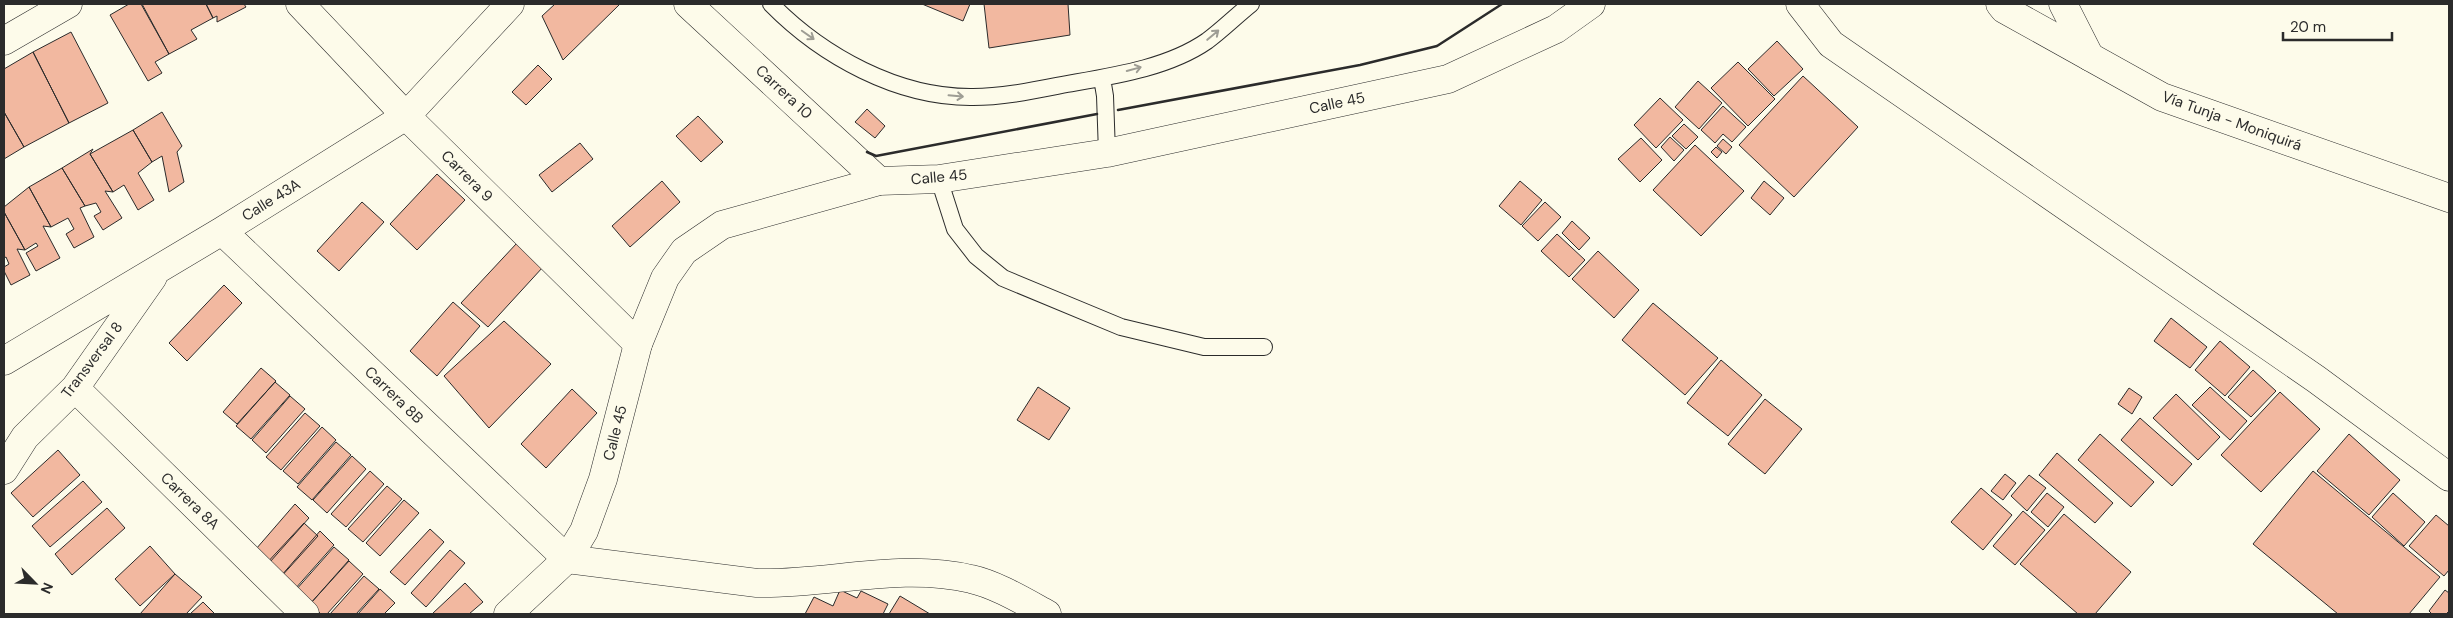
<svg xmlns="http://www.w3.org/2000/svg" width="2453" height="618" font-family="'DM Sans',sans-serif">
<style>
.building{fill:#f2b8a0;stroke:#2b2b2b}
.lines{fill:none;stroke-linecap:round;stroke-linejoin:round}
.lane-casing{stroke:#2b2b2b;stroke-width:18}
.street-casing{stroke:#2b2b2b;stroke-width:29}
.secondary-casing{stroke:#2b2b2b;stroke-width:29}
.primary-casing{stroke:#2b2b2b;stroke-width:29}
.lane{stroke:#fdfbea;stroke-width:16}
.street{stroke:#fdfbea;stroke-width:28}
.secondary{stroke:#fdfbea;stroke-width:28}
.primary{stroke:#fdfbea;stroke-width:28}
.wall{stroke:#2b2b2b;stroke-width:2.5}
.oneway{stroke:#9e9d94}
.labels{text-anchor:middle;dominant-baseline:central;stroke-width:4;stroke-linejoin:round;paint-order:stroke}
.street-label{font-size:15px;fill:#2b2b2b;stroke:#fdfbea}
</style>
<rect width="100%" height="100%" fill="#fdfbea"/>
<path class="building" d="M 129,4 L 141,4 L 169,54 L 155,62 L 162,73 L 148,81 L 110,15 Z
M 142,4 L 206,4 L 213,18 L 191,30 L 197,39 L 169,54 Z
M 206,4 L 244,4 L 246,7 L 217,22 L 217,16 L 213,18 Z
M 555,4 L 620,4 L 563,60 L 542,16 Z
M 922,4 L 970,4 L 963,21 Z
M 984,4 L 1068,4 L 1070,35 L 989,48 Z
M 71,32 L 108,103 L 69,123 L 33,52 Z
M 1777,41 L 1803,69 L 1774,96 L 1748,69 Z
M 33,52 L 69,123 L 24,147 L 4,112 L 4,69 Z
M 1738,62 L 1775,99 L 1748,126 L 1711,88 Z
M 538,65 L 552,79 L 526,105 L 512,92 Z
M 1803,76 L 1858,127 L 1794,197 L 1739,145 Z
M 1698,81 L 1722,103 L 1699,129 L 1675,107 Z
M 1660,98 L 1683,120 L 1656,148 L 1634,125 Z
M 1723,106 L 1746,127 L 1732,142 L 1723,134 L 1715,143 L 1701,130 Z
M 867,109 L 885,126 L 875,138 L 855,122 Z
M 4,112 L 24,147 L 4,159 Z
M 162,112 L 182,146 L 177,152 L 184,182 L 169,192 L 162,156 L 152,162 L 133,130 Z
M 698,116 L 723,142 L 701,162 L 676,136 Z
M 1684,124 L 1698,137 L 1686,149 L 1672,136 Z
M 133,130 L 152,162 L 138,173 L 154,200 L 138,210 L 124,185 L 113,192 L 90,154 Z
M 1670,137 L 1684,150 L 1674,161 L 1661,147 Z
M 1641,138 L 1662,160 L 1640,182 L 1618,159 Z
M 1723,139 L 1732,147 L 1726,154 L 1717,146 Z
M 580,143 L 593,159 L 552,192 L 539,175 Z
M 1695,145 L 1744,191 L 1701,236 L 1653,190 Z
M 1716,147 L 1722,152 L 1717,158 L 1711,152 Z
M 93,149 L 90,154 L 113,192 L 105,191 L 122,218 L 103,230 L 94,216 L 101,212 L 96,203 L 85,206 L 62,168 Z
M 62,168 L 85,206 L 80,208 L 94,237 L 74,248 L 66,234 L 74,229 L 68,218 L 51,227 L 29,187 Z
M 437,174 L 465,200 L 417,250 L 390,224 Z
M 662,181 L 680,202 L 630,247 L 612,226 Z
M 1520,181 L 1542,200 L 1521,225 L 1499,206 Z
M 1764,181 L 1784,198 L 1770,215 L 1751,198 Z
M 29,187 L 51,227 L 43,226 L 60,258 L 36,271 L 26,253 L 38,246 L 36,243 L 25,250 L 4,212 L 4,207 Z
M 362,202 L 384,222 L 339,271 L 317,251 Z
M 1545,202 L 1561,217 L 1538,241 L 1522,226 Z
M 4,212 L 25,250 L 17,249 L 30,275 L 11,285 L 4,271 L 4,267 L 9,264 L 6,257 L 4,258 Z
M 1572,221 L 1590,238 L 1579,250 L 1562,233 Z
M 1557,234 L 1585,260 L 1569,277 L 1541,251 Z
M 517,243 L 543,267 L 488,327 L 461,303 Z
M 1598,251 L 1639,290 L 1614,318 L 1572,279 Z
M 224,285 L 242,303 L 187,361 L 169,343 Z
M 453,302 L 480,326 L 437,376 L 410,351 Z
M 1653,303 L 1718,358 L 1685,395 L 1622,340 Z
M 2171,318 L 2207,347 L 2190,368 L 2154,341 Z
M 504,321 L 551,364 L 489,428 L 444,376 Z
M 2220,341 L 2250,367 L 2225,396 L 2195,370 Z
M 1721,360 L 1762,395 L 1728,436 L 1687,403 Z
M 261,368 L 276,381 L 237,424 L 223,412 Z
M 2253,370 L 2276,391 L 2251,417 L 2228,397 Z
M 275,382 L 290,395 L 251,439 L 236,426 Z
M 1038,387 L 1070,408 L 1049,440 L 1017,420 Z
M 2210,387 L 2247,421 L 2230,440 L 2192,405 Z
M 2129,388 L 2142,397 L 2132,414 L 2118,404 Z
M 572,389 L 597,413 L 546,468 L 521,444 Z
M 2280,392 L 2320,429 L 2261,492 L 2221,455 Z
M 2176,394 L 2220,437 L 2198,460 L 2153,418 Z
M 290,396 L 305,409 L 266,453 L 252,440 Z
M 1765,399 L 1802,429 L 1765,474 L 1728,444 Z
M 305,413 L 320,426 L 281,470 L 266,457 Z
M 2140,418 L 2192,464 L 2172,486 L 2121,440 Z
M 322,427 L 336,440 L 298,484 L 283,471 Z
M 2100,434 L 2154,482 L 2131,507 L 2078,460 Z
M 2349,434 L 2400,480 L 2369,515 L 2317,471 Z
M 336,442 L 351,455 L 312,500 L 297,487 Z
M 58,450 L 80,475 L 33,517 L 11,493 Z
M 2057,453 L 2113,503 L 2095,523 L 2039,475 Z
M 352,456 L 366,469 L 327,513 L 313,500 Z
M 370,471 L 384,484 L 346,527 L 331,514 Z
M 2313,471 L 2440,577 L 2409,614 L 2338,614 L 2253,544 Z
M 2005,474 L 2016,483 L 2003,500 L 1991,491 Z
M 2029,475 L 2046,488 L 2027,511 L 2011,496 Z
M 83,481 L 102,502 L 50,547 L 32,526 Z
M 387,486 L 402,499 L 363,542 L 348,529 Z
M 1981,488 L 2012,515 L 1983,550 L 1951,522 Z
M 2047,493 L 2064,507 L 2048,527 L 2031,512 Z
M 2393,493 L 2425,522 L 2404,546 L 2372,517 Z
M 404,500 L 419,513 L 380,556 L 366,543 Z
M 295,504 L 309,518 L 270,562 L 256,549 Z
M 107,508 L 125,528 L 72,575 L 55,554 Z
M 2023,511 L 2045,530 L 2015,565 L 1993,546 Z
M 2064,514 L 2131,572 L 2095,614 L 2078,614 L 2020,564 Z
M 2436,515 L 2449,526 L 2449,570 L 2444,576 L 2409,546 Z
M 304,523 L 318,536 L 279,579 L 264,566 Z
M 430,529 L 444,542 L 405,585 L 390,572 Z
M 320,531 L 334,545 L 295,589 L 281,576 Z
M 150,546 L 175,574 L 140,606 L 115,579 Z
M 334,547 L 349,560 L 310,604 L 295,591 Z
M 450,550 L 465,563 L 426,607 L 411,593 Z
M 349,561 L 363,574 L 327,614 L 321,614 L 310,604 Z
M 175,574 L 202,597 L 186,614 L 140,614 Z
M 364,576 L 379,589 L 356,614 L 330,614 Z
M 465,583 L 483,602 L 469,614 L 432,614 Z
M 380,589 L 395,603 L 384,614 L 358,614 Z
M 840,590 L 857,598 L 861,591 L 888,604 L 883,614 L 805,614 L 814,597 L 833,606 Z
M 2445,590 L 2449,593 L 2449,611 L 2446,614 L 2432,614 L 2429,611 Z
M 900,596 L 930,614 L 889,614 Z
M 203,602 L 215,614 L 190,614 Z"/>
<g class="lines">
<defs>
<path id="lane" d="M 771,4 C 822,56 898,98 973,97 C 1004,97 1036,90 1067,84 C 1113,76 1168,68 1207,41 C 1222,30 1236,16 1251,4
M 1102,78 L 1105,96 L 1107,153
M 939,179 L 955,229 L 976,256 L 1003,278 L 1121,327 L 1204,347 L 1264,347"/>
<path id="street" d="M 300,4 L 406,116 L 638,344
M 688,4 L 879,181
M 1800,4 L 1831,44 L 2316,379 L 2449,477
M 2063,4 L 2090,57
M 4,41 L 68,4
M 222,231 L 567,559 L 757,583 C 828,585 900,562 971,579 C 995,584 1025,602 1047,614
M 4,361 L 222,231 L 406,116 L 510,4
M 75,388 L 305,614
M 4,470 L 25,437 L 75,388 L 153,277"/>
<path id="secondary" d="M 508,614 L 567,559 L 584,531 L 603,479 L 638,344 L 665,278 L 684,251 L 722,225 L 879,181 L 939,179 L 1107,153 L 1448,79 L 1556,29 L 1591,4"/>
<path id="primary" d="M 2000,4 L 2004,9 L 2162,97 L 2449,198"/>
</defs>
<use href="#lane" class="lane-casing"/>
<use href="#street" class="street-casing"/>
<use href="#secondary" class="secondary-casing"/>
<use href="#primary" class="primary-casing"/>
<use href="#lane" class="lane"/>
<use href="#street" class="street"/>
<use href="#secondary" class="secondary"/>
<use href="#primary" class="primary"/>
<path class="wall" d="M 1118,110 L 1360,65 L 1437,46 L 1502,4
M 867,152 L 876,156 L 1097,114"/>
</g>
<defs><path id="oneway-shaft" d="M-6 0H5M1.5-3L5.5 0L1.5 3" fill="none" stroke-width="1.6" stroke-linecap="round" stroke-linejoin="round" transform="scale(1.25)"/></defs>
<g class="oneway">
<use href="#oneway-shaft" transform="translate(808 35) rotate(35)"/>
<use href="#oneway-shaft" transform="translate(1213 35) rotate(-40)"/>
<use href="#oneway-shaft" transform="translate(1134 69) rotate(-15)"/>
<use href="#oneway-shaft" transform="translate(956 96) rotate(5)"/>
</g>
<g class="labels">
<g class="street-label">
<text transform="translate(784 92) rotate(43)">Carrera 10</text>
<text transform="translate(1337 103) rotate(-12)">Calle 45</text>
<text transform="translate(2232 121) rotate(20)">Vía Tunja - Moniquirá</text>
<text transform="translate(467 176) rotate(45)">Carrera 9</text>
<text transform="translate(939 177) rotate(-5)">Calle 45</text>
<text transform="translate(271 200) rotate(-32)">Calle 43A</text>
<text transform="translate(92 360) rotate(-53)">Transversal 8</text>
<text transform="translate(394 395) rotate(44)">Carrera 8B</text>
<text transform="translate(615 433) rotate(-76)">Calle 45</text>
<text transform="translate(190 501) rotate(44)">Carrera 8A</text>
</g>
</g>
<rect width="2453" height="618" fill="none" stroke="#2b2b2b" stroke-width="10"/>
<g transform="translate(35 583) rotate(114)" stroke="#fdfbea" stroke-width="4" paint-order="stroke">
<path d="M0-4L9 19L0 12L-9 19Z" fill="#2b2b2b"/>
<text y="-8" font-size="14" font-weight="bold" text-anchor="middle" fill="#2b2b2b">N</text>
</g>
<path d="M2283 32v8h109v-8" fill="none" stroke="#2b2b2b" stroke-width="2.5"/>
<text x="2290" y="32" font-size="15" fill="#2b2b2b" stroke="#fdfbea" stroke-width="4" paint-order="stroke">20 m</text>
</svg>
